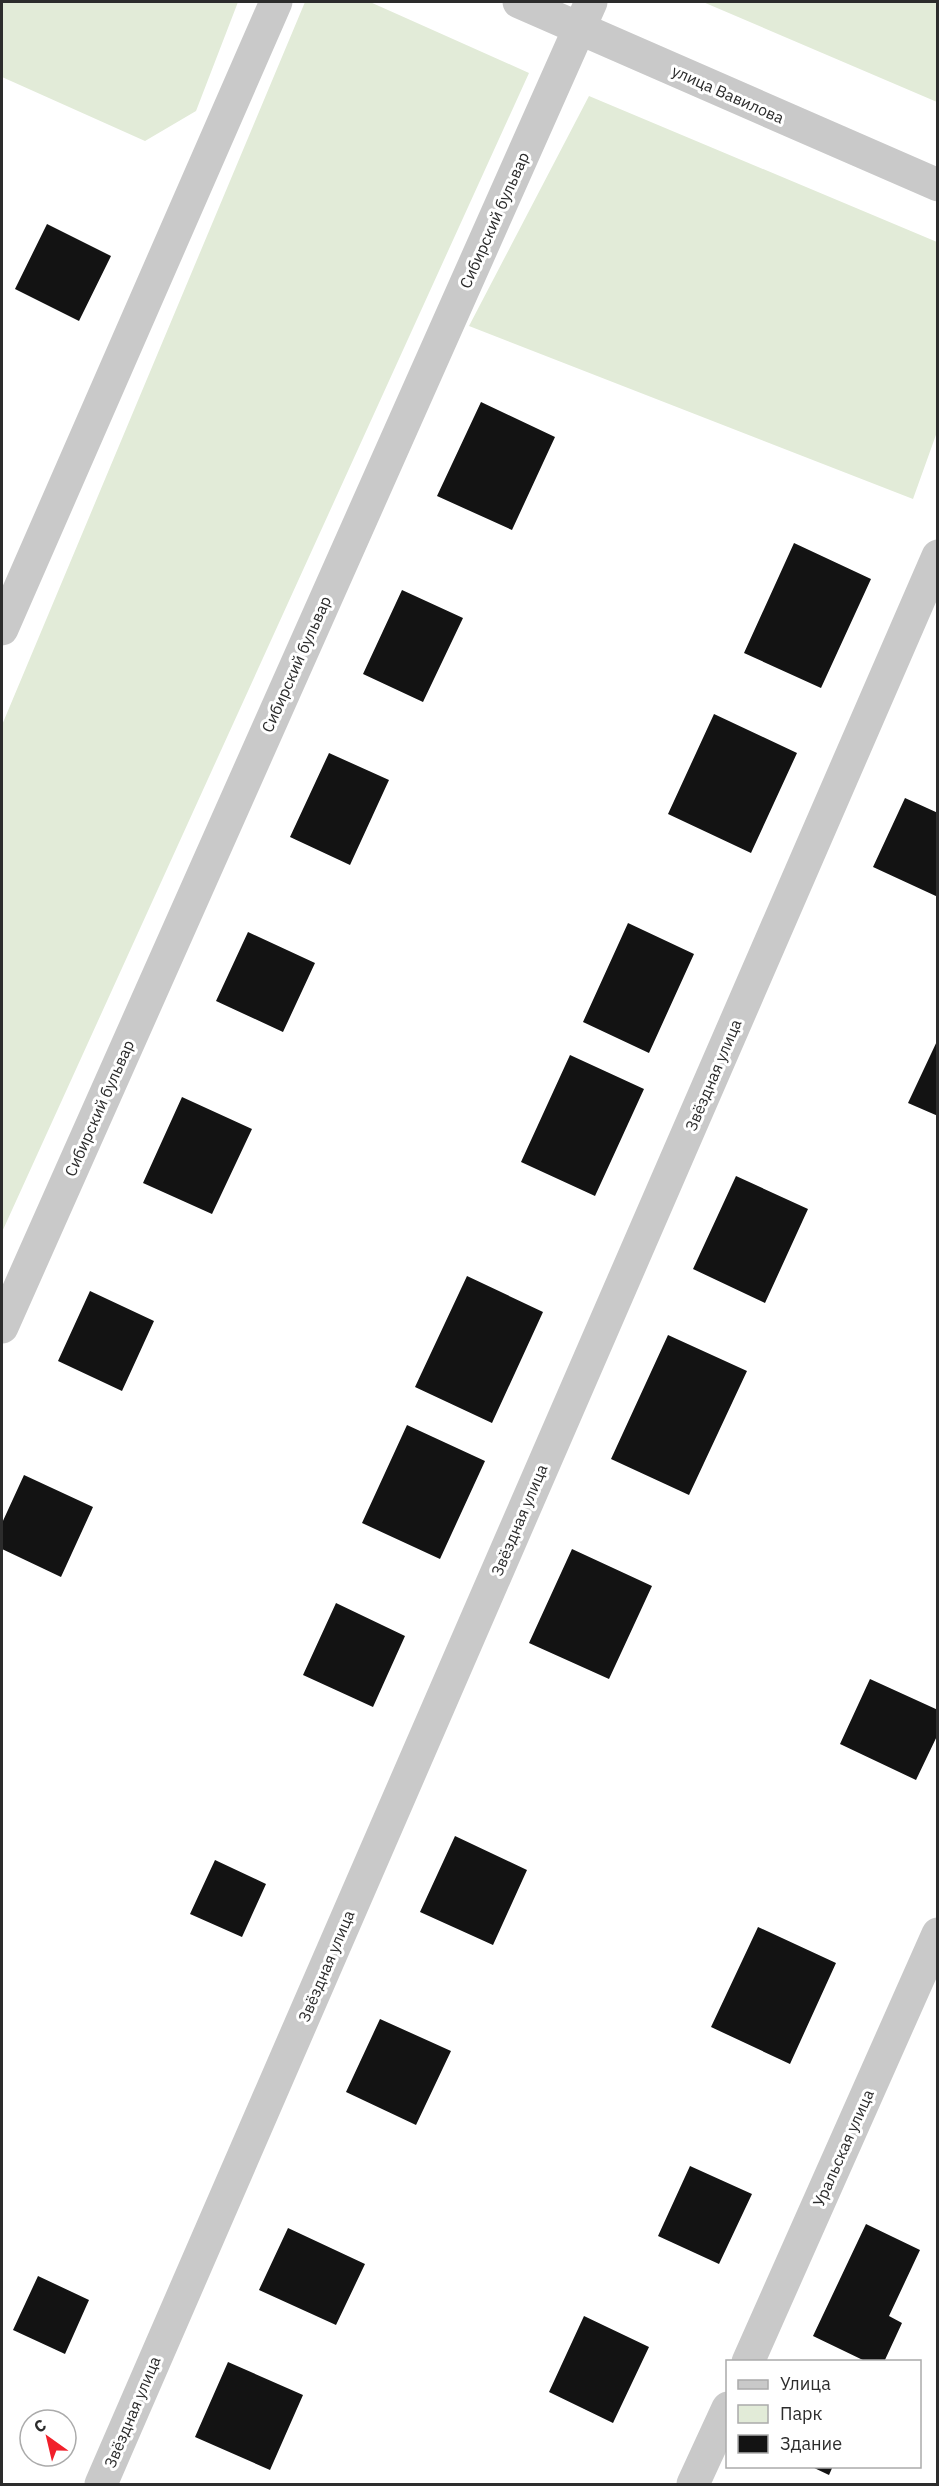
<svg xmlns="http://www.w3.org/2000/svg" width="939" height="2486" font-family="'IBM Plex Sans',sans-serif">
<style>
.green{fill:#e2ebd8}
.building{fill:#131313}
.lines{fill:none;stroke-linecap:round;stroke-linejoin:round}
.minor{stroke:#c9c9c9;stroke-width:33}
.labels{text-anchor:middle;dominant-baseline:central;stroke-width:6;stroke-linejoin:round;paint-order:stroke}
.street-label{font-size:16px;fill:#2c2c2c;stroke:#fff}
</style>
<rect width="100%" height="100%" fill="#fff"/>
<path class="green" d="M 2,2 L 238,2 L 196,111 L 145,141 L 2,77 Z
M 305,2 L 370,2 L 529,73 L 2,1232 L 2,725 Z
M 703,2 L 937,2 L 937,102 Z
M 589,96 L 937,242 L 937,432 L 913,499 L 469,326 Z"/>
<path class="building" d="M 47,224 L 111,256 L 79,321 L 15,289 Z
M 481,402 L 555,437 L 512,530 L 437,496 Z
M 794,543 L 871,579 L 821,688 L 744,653 Z
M 402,590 L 463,618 L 423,702 L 363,674 Z
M 714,714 L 797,753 L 751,853 L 668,814 Z
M 329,753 L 389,780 L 350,865 L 290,837 Z
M 905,798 L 938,813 L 938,897 L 873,867 Z
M 628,923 L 694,954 L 649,1053 L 583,1022 Z
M 248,932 L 315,963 L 283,1032 L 216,1001 Z
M 938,1039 L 938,1116 L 908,1103 Z
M 570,1055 L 644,1089 L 595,1196 L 521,1162 Z
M 182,1097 L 252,1129 L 212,1214 L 143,1183 Z
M 736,1176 L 808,1209 L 765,1303 L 693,1269 Z
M 467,1276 L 543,1312 L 492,1423 L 415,1387 Z
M 90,1291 L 154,1321 L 122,1391 L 58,1361 Z
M 668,1335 L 747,1371 L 689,1495 L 611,1459 Z
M 407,1425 L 485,1461 L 440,1559 L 362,1523 Z
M 24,1475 L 93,1507 L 61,1577 L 2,1549 L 2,1523 Z
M 572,1549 L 652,1586 L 609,1679 L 529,1643 Z
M 336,1603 L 405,1636 L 373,1707 L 303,1675 Z
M 870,1679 L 938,1710 L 938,1734 L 916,1780 L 840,1744 Z
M 455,1836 L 527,1870 L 493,1945 L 420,1912 Z
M 215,1860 L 266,1884 L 242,1937 L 190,1914 Z
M 758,1927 L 836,1963 L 790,2064 L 711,2027 Z
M 380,2019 L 451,2051 L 416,2125 L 346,2092 Z
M 690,2166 L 752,2194 L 719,2264 L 658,2236 Z
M 866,2224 L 920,2250 L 889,2316 L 902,2323 L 884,2362 L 867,2362 L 813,2336 Z
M 288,2228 L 365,2264 L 336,2325 L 259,2290 Z
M 38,2276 L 89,2300 L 65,2354 L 13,2330 Z
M 584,2316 L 649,2347 L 613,2423 L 549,2392 Z
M 228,2362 L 303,2395 L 270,2470 L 195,2437 Z
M 810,2466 L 833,2466 L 829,2475 Z"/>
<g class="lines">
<path class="minor" d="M 519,2 L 938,185
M 2,629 L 276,2
M 2,1327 L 591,2
M 748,2362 L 938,1934
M 101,2484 L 938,556
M 693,2484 L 728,2408"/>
</g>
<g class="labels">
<g class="street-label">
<text transform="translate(728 94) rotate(24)">улица Вавилова</text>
<text transform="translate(494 220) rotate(-66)">Сибирский бульвар</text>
<text transform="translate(296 664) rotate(-66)">Сибирский бульвар</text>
<text transform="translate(713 1075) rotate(-67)">Звёздная улица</text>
<text transform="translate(99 1108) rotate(-66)">Сибирский бульвар</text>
<text transform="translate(519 1520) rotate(-67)">Звёздная улица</text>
<text transform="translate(326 1966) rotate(-67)">Звёздная улица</text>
<text transform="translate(843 2148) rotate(-66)">Уральская улица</text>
<text transform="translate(132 2412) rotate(-67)">Звёздная улица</text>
</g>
</g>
<rect width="939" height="2486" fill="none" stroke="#2c2c2c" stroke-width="6"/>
<rect x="726" y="2360" width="195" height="108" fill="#ffffff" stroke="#ababab" stroke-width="1.5"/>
<rect x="738" y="2380" width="30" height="9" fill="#c9c9c9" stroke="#ababab" stroke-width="1.5"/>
<text x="780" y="2390" font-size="18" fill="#2c2c2c">Улица</text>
<rect x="738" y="2405" width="30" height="18" fill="#e2ebd8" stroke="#ababab" stroke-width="1.5"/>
<text x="780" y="2420" font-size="18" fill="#2c2c2c">Парк</text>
<rect x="738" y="2435" width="30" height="18" fill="#131313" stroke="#ababab" stroke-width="1.5"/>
<text x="780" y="2450" font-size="18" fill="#2c2c2c">Здание</text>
<g transform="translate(48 2438) rotate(326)"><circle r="28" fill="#ffffff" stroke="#ababab" stroke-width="1.5"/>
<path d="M0-4.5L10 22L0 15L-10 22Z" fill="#f1202b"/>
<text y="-9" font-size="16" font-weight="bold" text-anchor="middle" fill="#2c2c2c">С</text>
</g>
</svg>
